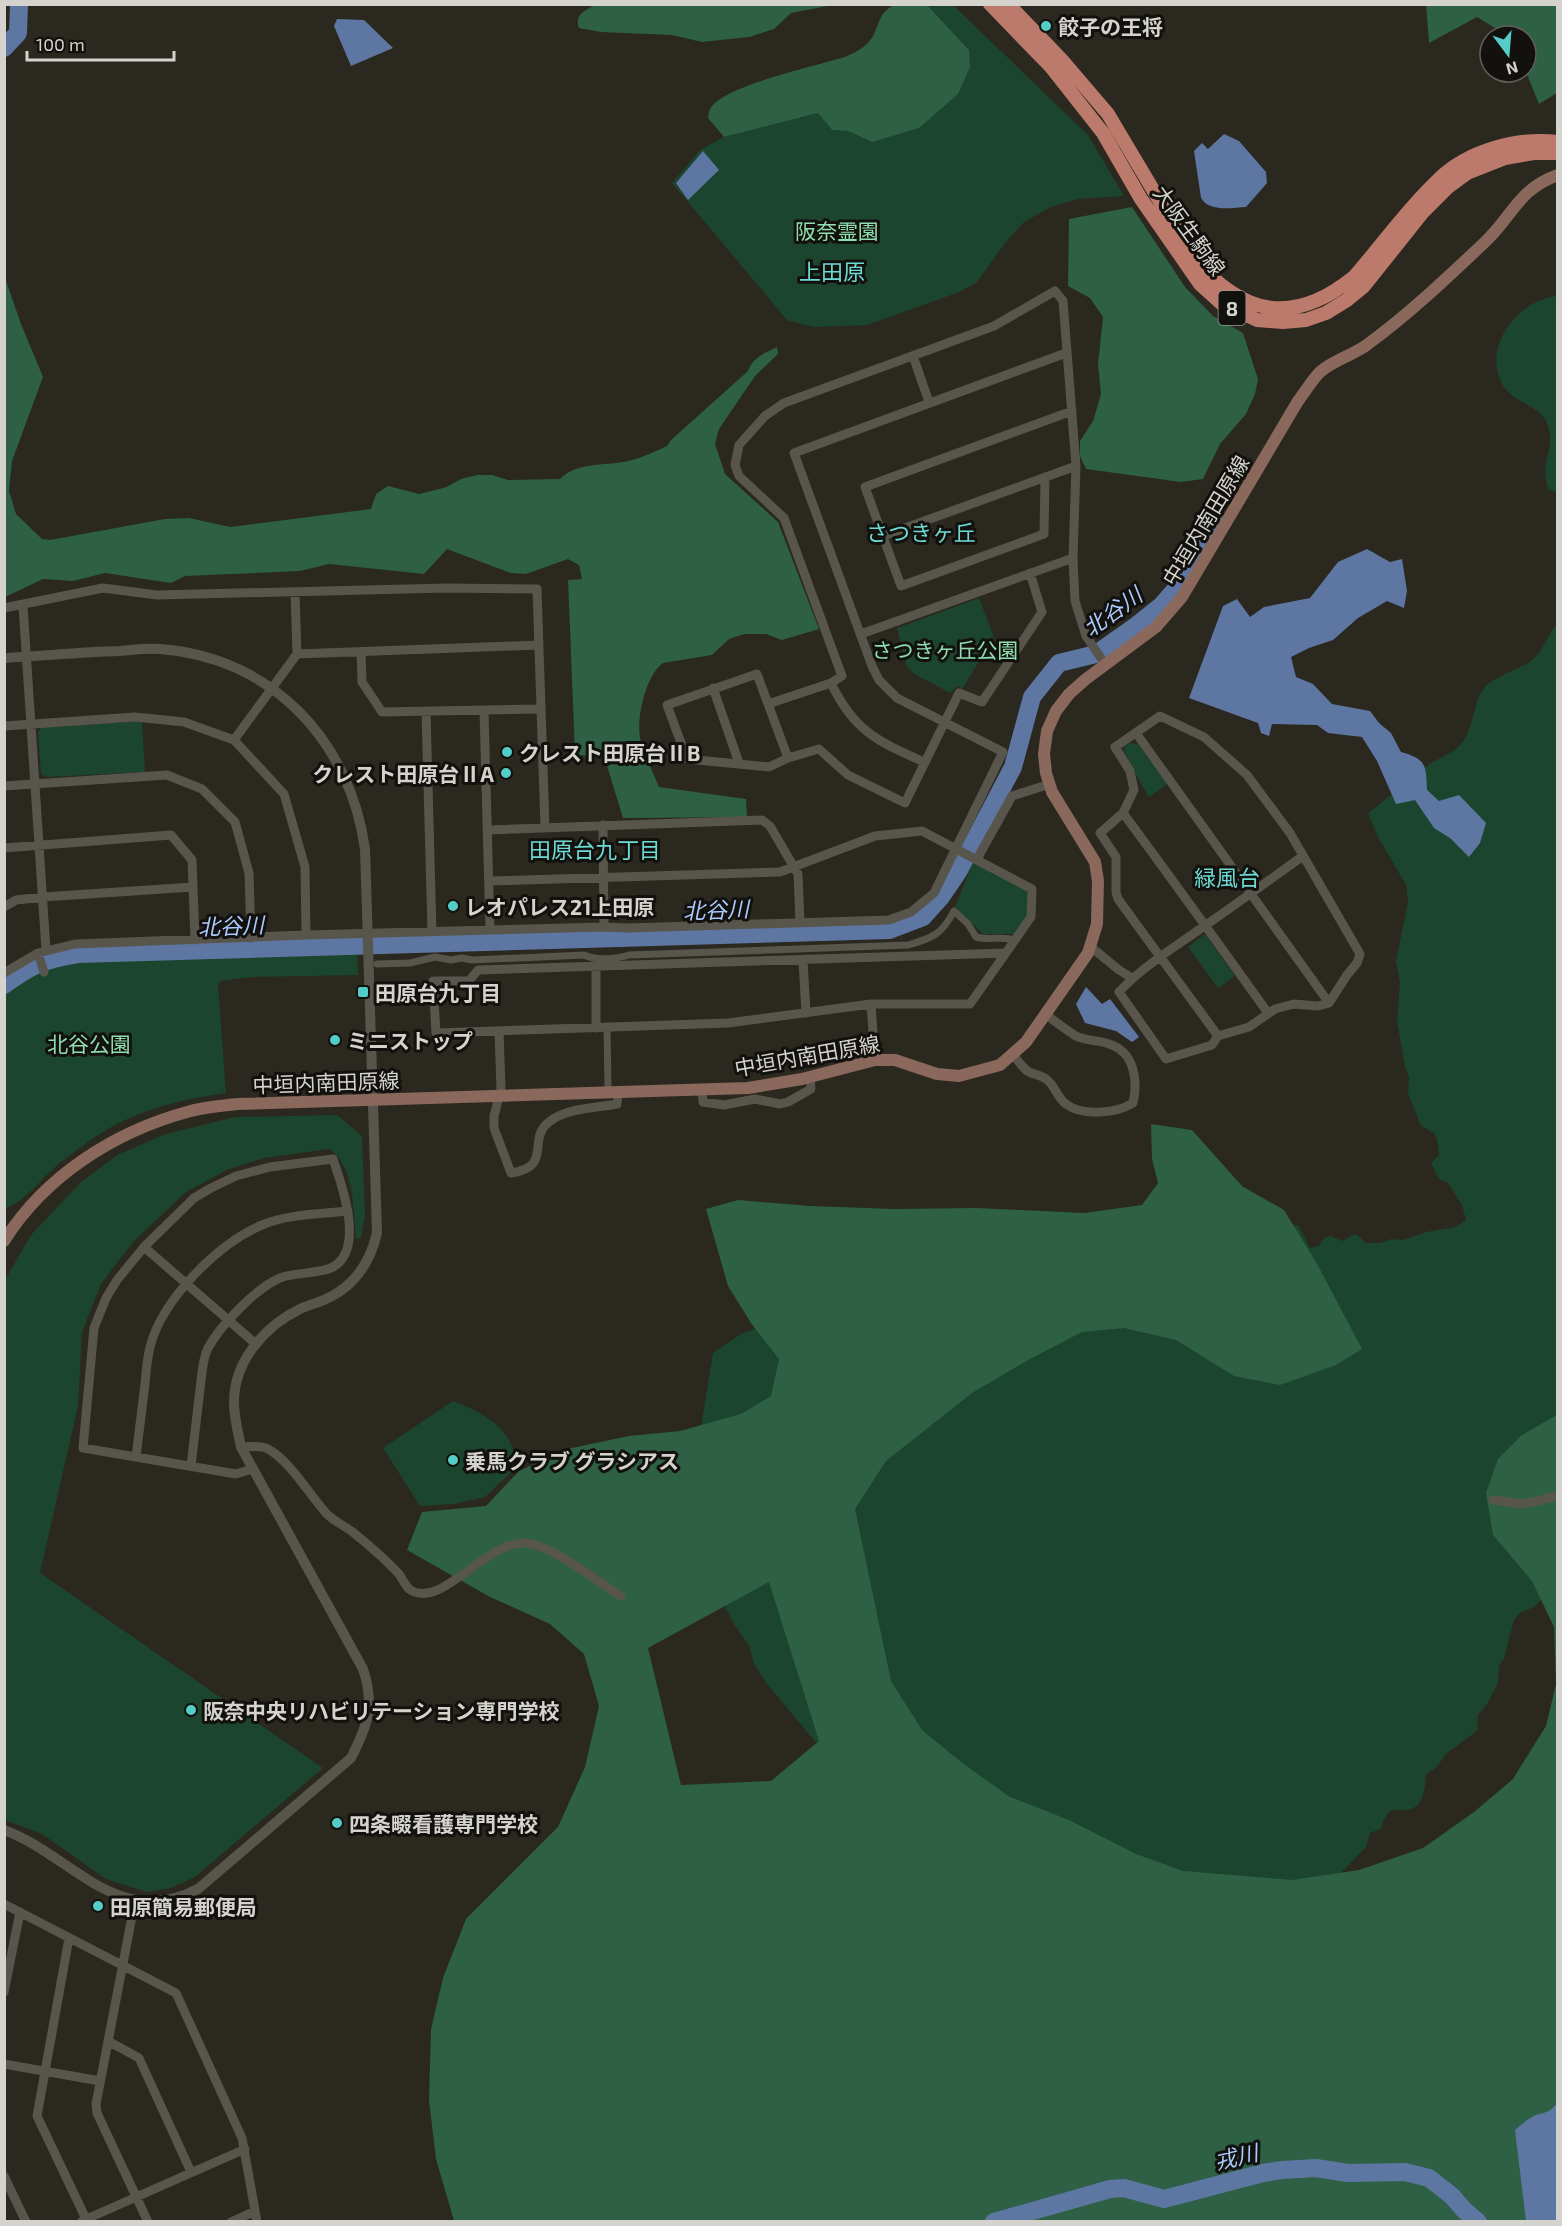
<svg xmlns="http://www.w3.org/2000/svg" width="1562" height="2226" font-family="'Exo 2','Noto Sans JP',sans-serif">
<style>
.green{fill:#1b452e}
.forest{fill:#2d6044;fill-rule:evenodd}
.water{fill:#5e77a2}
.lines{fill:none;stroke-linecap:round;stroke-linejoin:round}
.river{stroke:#5e77a2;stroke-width:18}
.pedestrian{stroke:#58554c;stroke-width:7}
.minor{stroke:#58554c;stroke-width:9}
.tertiary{stroke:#58554c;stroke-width:10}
.secondary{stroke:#8a685b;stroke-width:12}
.primary{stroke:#bb7a6b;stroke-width:14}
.poi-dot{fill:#54cdc8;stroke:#12110d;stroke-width:2}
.labels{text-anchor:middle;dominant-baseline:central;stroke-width:6;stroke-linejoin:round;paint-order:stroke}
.shield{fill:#12110d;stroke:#9a9993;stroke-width:1.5}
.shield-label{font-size:20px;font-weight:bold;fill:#d4d3cd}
.poi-label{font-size:21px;font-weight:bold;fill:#d4d3cd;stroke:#12110d;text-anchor:start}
.park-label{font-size:21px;fill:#8fdeaf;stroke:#12110d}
.street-label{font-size:21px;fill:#d4d3cd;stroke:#12110d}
.neighbourhood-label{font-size:22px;fill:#6edad4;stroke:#12110d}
.water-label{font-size:22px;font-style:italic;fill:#abcaff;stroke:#12110d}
</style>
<rect width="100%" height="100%" fill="#2a281f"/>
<path class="green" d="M 952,4 L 1088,135 L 1124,196 L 1078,199 L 1051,207 L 1024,222 L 1006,242 L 976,283 L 957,293 L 867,325 L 813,327 L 787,320 L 672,183 L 700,150 L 724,137 L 818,113 L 832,130 L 848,131 L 872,142 L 969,50 L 927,5 Z
M 1557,296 L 1558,296 L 1557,493 L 1548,489 C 1547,483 1545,477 1545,471 C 1547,453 1555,439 1546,421 C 1539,406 1514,402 1504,387 C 1480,349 1517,300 1557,296 Z
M 979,598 L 994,637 L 962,689 L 957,686 L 950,693 L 916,675 L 907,667 L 897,628 Z
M 1557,623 L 1557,1560 L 1549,1593 L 1534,1607 L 1520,1613 L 1514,1620 L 1504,1659 L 1499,1666 L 1498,1683 L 1487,1704 L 1478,1715 L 1477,1731 L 1446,1754 L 1436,1768 L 1426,1774 C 1425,1785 1425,1805 1411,1809 C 1405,1811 1396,1809 1390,1811 L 1384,1819 L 1381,1829 L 1370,1833 L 1366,1847 L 1338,1876 L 1321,1884 L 1212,1880 L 830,1752 L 813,1739 L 767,1684 L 754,1664 L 749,1646 L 734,1624 L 713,1585 L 698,1445 L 713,1353 L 741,1334 L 765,1325 L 1282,1228 L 1298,1225 L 1310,1248 L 1319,1246 L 1324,1238 L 1331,1236 L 1342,1241 L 1356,1234 L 1366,1243 L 1380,1243 L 1391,1239 L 1403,1240 L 1426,1232 L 1456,1227 L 1466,1220 L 1462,1205 L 1448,1183 L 1439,1179 L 1431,1163 L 1439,1155 L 1437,1139 L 1434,1133 L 1421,1126 L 1408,1093 L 1409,1078 L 1405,1066 L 1397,1022 L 1400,983 L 1396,961 L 1408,902 L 1406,885 L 1378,837 L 1368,813 C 1389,797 1409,779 1430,764 C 1439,758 1451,754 1458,747 C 1475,732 1471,705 1484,688 C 1492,678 1516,670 1528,663 C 1541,656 1548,635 1557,623 Z
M 142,721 L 145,772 L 47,777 L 41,774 L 38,732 L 41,727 Z
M 1130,743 L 1138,744 L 1167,784 L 1149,797 C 1139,783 1133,766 1124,751 L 1125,746 Z
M 973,862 L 1028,892 L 1027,917 L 1014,934 L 983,934 L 955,907 Z
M 1205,934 L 1235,976 L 1218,988 L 1188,947 Z
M 357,951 L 358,975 L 251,977 L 220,981 L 218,985 L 226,1093 C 191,1098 154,1106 123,1121 C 101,1131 80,1148 61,1162 C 43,1176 25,1203 5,1208 L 4,990 L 38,969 L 76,958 Z
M 337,1115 L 362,1136 L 365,1215 L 361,1238 L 356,1239 C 353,1210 355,1166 329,1149 L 264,1158 L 227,1170 L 186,1192 L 134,1241 L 101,1284 L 82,1332 L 78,1406 L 40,1573 L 323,1768 L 195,1877 L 171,1888 L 147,1892 L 106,1879 L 42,1834 L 5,1820 L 5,1280 L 31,1235 L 81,1182 L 119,1154 L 166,1134 L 235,1117 Z
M 453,1401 C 486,1414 515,1429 516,1468 L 485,1497 L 454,1504 L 420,1506 L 383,1448 Z"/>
<path class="forest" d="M 596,4 L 833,4 L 833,5 L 791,13 L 774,29 L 749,37 L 702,42 L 672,35 L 601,32 L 579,28 C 574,14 585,11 596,4 Z
M 894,5 L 927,5 L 969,50 L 970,67 L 958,94 L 919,128 L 872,142 L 848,131 L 832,130 L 818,113 L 724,137 L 708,118 C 709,113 709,109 713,105 C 733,84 815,66 845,57 C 856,52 867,47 873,36 C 881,21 878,14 894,5 Z
M 1426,5 L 1557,5 L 1557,93 L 1539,104 L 1526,72 L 1526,36 L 1508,36 L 1477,17 L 1429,43 Z
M 1132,207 L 1185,287 L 1213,316 L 1243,333 L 1258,379 L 1255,394 L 1246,414 L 1220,444 L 1203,479 L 1181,482 L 1086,469 L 1080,456 L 1080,441 L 1093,421 L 1101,394 L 1098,364 L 1103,317 L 1090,298 L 1068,286 L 1069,219 Z
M 4,275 L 21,324 L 43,377 L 12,461 L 9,491 L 16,514 L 42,539 L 50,540 L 165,519 L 189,518 L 230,527 L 371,509 L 376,494 L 388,486 L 419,494 L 447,487 L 461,479 L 477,475 L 492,475 L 508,480 L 560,479 C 579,460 609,467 632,460 C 644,457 656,451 667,446 L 671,440 L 748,371 C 753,357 765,353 777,347 L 778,354 L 755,376 L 719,429 L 715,444 L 725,474 L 778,522 L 819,629 L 782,640 L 766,634 L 744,634 L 729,639 L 712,655 L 663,663 C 645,676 635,722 641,742 C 645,757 653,772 659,787 L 746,799 L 747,817 L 623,818 L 605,759 L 575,754 L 568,580 L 582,579 L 579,565 L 568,559 L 526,574 L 511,573 L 447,549 L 424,574 L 329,564 L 300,571 L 185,576 L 171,583 L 105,573 L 73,581 L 43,579 L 5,597 Z
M 1151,1124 L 1192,1130 L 1242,1186 L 1284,1210 L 1316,1262 L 1362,1349 L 1336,1365 L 1280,1385 L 1234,1376 L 1176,1340 L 1124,1328 L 1082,1332 L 1028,1360 L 972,1393 L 886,1461 L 855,1509 L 891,1681 L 922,1730 L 961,1762 L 1010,1797 L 1069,1820 L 1136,1854 L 1184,1871 L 1292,1880 L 1359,1870 L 1423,1848 L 1474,1812 L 1513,1779 L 1546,1726 L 1556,1684 L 1554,1627 L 1532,1581 L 1493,1535 L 1486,1493 L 1498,1459 L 1522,1435 L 1557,1415 L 1557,2221 L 454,2221 L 436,2159 L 429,2100 L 431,2029 L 443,1978 L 466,1919 L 558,1827 L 585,1767 L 599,1706 L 584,1654 L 550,1624 L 490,1597 L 407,1550 L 422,1512 L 486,1506 L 519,1471 L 567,1449 L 629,1436 L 680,1431 L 741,1414 L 771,1396 L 779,1359 L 751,1323 L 728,1286 L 706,1209 L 738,1200 L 810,1206 L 894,1209 L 977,1208 L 1084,1213 L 1142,1205 L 1158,1183 L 1152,1159 ZM 769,1582 L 819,1741 L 771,1781 L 681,1785 L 648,1648 Z"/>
<path class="water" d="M 337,19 L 364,20 L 393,48 L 351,66 L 334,26 Z
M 1224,134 L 1239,141 L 1266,172 L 1267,183 L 1246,207 C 1232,208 1209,212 1201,198 L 1194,151 L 1202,143 L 1208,149 Z
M 703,151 L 719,170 L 688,200 L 676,183 Z
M 1367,549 L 1390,562 L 1402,559 L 1407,591 L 1404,608 L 1387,601 L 1358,618 L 1333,640 L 1309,648 L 1291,657 L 1296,677 L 1313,684 L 1332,704 L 1370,711 L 1379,723 L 1391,733 L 1401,752 C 1427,759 1426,766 1427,790 L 1439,801 L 1459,795 L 1486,823 L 1480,843 L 1469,857 L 1450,838 L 1434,828 L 1415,800 L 1396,804 L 1377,761 L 1362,737 L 1328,733 L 1317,725 L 1272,724 L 1269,736 L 1261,733 L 1258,723 L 1189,698 L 1223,606 L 1237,599 L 1250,617 L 1264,607 L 1310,598 L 1338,562 Z
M 1086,987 L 1102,1004 L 1110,999 L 1139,1037 L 1132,1042 L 1116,1031 L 1085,1023 L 1076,1004 Z
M 1557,2103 L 1557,2221 L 1526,2221 L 1515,2130 C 1521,2125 1529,2118 1536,2115 C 1547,2112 1550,2112 1557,2103 Z"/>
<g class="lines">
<path class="river" d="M 4,48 L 18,33 L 19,4
M 4,985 C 31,965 45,959 78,954 L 889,930 L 923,917 L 941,897 L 958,872 L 1013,767 L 1032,697 L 1059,663 L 1096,654 L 1137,625 L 1162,605 L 1188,575 L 1218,522
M 994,2222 L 1110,2189 L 1124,2188 L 1164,2199 L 1263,2173 L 1282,2170 L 1316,2168 L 1348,2173 L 1405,2172 L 1429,2178 L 1452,2196 L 1464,2210 L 1478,2222"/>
<path class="pedestrian" d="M 377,964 L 410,963 L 435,957 L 451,960 L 462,958 L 472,960 L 584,955 C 596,961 617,959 629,955 L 908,945 C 933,938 942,934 954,911 L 968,924 L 976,937 C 987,940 998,937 1010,939
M 607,1027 L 608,1087"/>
<path class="minor" d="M 913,356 L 929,402
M 1045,477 L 1044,534 L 901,586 L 865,487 L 1072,411
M 883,536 L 1076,466
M 295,592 L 297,654
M 23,606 L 46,950
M 4,608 L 103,588 L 157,595 L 447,588 L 537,589 L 545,827
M 861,634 L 1073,558
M 361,652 L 362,682 L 382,712 L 541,709
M 831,683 C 854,731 877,741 924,762
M 713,688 L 739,763
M 768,704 L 831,683 L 842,676 L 784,518 L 739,476 L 735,465 L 739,445 L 765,416 L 784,403 L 994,326 L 1055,291 L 1063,301 L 1076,466 L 1073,558 L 1075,601 L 1086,636 L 1105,664
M 484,711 L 490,930
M 426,712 L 432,932
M 4,726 L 135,717 L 184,722 L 234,740 L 284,794 L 305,867 L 306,935
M 1136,733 L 1329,1003
M 234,740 L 297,654 L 539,645
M 788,758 L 757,674 L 667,705 L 687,759 L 769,767 L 788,758 L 819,749 L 848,775 L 905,803 L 959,693 L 982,702 L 1042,612 L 1030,573
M 4,786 L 167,775 L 202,789 L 235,822 L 249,873 L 251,938
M 1123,813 L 1100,833 L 1116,857 L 1116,892 L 1118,899 L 1218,1036
M 603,825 L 604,927
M 488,830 L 762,820 L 770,826 L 798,874 L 800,923
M 4,848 L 171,835 L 192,860 L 195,940
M 977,859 L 1012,796 L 1050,784
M 490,881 L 780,872 L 875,836 L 922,831 L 1032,889 L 1031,917 L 970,1004 L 871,1004 L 728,1023 L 436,1033 L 433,981 L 469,981 L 478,970 L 1006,953
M 4,907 L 16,900 L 43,897 L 193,887
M 1091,947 L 1119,970 L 1132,978
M 38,953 L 44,972
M 803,961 L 806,1013
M 596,966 L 596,1028
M 4,973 L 38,953 L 75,944 L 306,935 L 604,927 L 629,928 L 889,920 L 911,912 L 934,893 L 1003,752 L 897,698 L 879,680 L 872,666 L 794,453 L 1066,353
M 871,1004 L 875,1060
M 1268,1013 C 1220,946 1172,879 1123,813 L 1134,790 L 1130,771 L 1115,747 L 1160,716 L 1204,737 L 1247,775 L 1290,833 L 1360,954 L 1357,963 L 1347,975 L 1329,1003 L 1318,1006 L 1294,1004 L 1275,1009 L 1249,1027 L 1218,1036 L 1212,1045 L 1166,1059 L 1119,992 C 1142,967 1172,949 1200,929 C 1235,905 1268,881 1303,856
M 499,1031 L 501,1089 L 494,1116 L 494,1128 L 511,1173 C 554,1166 526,1140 549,1122 C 566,1108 596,1108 617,1104 L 618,1093
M 1013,1055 C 1018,1060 1023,1069 1029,1072 C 1035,1075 1041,1075 1046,1079 C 1055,1085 1057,1098 1066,1104 C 1083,1117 1117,1113 1133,1103 C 1138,1081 1135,1052 1109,1044 C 1099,1040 1086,1041 1076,1036 C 1066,1030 1055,1021 1045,1014
M 702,1090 L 703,1102 L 724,1105 L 755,1099 L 780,1104 L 788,1102 L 811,1089 L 810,1077
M 144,1247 L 256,1344
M 241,1447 C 249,1447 261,1445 268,1449 C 290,1461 309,1494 326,1513 C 334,1522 346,1526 355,1534 C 370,1546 386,1560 399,1574 C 402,1578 405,1585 409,1589 C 440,1612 486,1540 526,1543 C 552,1545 598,1582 621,1596
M 136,1457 C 139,1433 142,1408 145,1384 C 146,1372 147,1359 150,1347 C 162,1300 217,1244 262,1225 C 288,1214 320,1214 348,1211
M 191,1466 C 194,1440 197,1415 200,1389 C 202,1375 202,1360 208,1348 C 220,1326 256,1288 280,1278 C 295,1272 321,1274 333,1267 C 365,1249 342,1185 333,1159 L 270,1167 L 236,1176 L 211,1188 L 194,1198 L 144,1247 L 117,1280 L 106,1298 L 94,1328 L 83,1448 L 236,1474 L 252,1469
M 1493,1500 L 1523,1504 L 1558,1496
M 135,1901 L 96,2104 L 97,2113 L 148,2222
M 4,1904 L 176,1993 L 242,2138 L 257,2222
M 69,1938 L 37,2116 L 86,2219
M 4,1992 L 20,1912
M 108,2041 L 139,2058 L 191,2172
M 4,2064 L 100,2081
M 4,2176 L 26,2222
M 82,2221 L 245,2149
M 231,2222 L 255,2211"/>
<path class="tertiary" d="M 4,658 C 43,656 81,652 119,651 C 132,650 146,648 160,649 C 271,657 350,740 365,849 L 377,1233 C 370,1263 355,1286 326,1299 C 318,1303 309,1305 300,1309 C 265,1326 234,1361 234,1402 C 234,1417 238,1432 241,1447 L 363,1669 C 375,1705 368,1725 351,1758 L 198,1889 C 117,1931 72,1855 4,1830"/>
<path class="secondary" d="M 4,1241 C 45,1176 114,1132 187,1112 C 203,1107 221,1106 237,1104 L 748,1088 L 802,1079 L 875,1060 L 895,1060 L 937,1074 L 959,1076 L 1000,1065 L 1026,1042 L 1088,953 L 1097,924 L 1098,881 L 1095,862 L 1052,792 L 1046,773 L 1044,754 L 1047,731 L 1056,711 L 1069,694 L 1086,679 L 1156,627 L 1182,597 L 1298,401 C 1305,392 1312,380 1320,372 C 1333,360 1354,355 1368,344 C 1409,314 1448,277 1485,242 C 1513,216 1518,189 1558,175"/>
<path class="primary" d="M 990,4 L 1051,67 L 1103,133 L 1141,199 L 1200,284 L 1221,303 L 1257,320 L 1283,322 L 1306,320 L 1326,313 L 1347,300 L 1364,286 L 1423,212 L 1448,187 L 1467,173 L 1505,158 L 1534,153 L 1558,153
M 1008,4 L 1061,59 L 1108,114 L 1193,257 C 1242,315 1292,327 1354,277 C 1382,245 1407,209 1438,180 C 1467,151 1517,137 1558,142"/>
</g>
<g class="poi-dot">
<circle cx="1046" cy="26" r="6"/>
<circle cx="507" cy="752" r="6"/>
<circle cx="506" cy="773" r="6"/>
<circle cx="453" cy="906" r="6"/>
<rect x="357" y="986" width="12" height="12" rx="3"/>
<circle cx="335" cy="1040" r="6"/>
<circle cx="453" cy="1460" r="6"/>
<circle cx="191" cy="1710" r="6"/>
<circle cx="337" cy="1823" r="6"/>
<circle cx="98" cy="1906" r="6"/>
</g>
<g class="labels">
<rect class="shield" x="1218.5" y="291" width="27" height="34" rx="4.5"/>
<g class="shield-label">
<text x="1232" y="308">8</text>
</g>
<g class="poi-label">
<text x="1058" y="26">餃子の王将</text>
<text x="519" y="752">クレスト田原台ⅡB</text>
<text x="494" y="773" text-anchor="end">クレスト田原台ⅡA</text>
<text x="465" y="906">レオパレス21上田原</text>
<text x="375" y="992">田原台九丁目</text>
<text x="347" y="1040">ミニストップ</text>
<text x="465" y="1460">乗馬クラブ グラシアス</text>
<text x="203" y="1710">阪奈中央リハビリテーション専門学校</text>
<text x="349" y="1823">四条畷看護専門学校</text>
<text x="110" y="1906">田原簡易郵便局</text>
</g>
<g class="park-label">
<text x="837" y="230">阪奈霊園</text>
<text x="945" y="649">さつきヶ丘公園</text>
<text x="89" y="1043">北谷公園</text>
</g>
<g class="street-label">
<text transform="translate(1190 230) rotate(54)">大阪生駒線</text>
<text transform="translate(1205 520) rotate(-59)">中垣内南田原線</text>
<text transform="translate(807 1055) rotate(-10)">中垣内南田原線</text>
<text transform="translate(326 1082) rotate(-2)">中垣内南田原線</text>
</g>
<g class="neighbourhood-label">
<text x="832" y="271">上田原</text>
<text x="921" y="532">さつきヶ丘</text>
<text x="595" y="849">田原台九丁目</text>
<text x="1227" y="877">緑風台</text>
</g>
<g class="water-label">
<text transform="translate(1112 611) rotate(-36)">北谷川</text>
<text transform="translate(716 909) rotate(-2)">北谷川</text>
<text transform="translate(231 925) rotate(-2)">北谷川</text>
<text transform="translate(1236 2156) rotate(-13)">戎川</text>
</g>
</g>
<rect width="1562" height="2226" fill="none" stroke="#d4d3cd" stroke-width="12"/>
<g transform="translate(1508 54) rotate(164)"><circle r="28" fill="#12110d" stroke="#605f5a" stroke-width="1.5"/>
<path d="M0-4.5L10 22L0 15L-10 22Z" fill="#54cdc8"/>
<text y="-9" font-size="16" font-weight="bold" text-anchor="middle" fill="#d4d3cd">N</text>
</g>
<path d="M27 51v9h147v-9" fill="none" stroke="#d4d3cd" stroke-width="3"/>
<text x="36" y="51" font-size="18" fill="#d4d3cd" stroke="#12110d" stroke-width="4.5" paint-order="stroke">100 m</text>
</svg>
